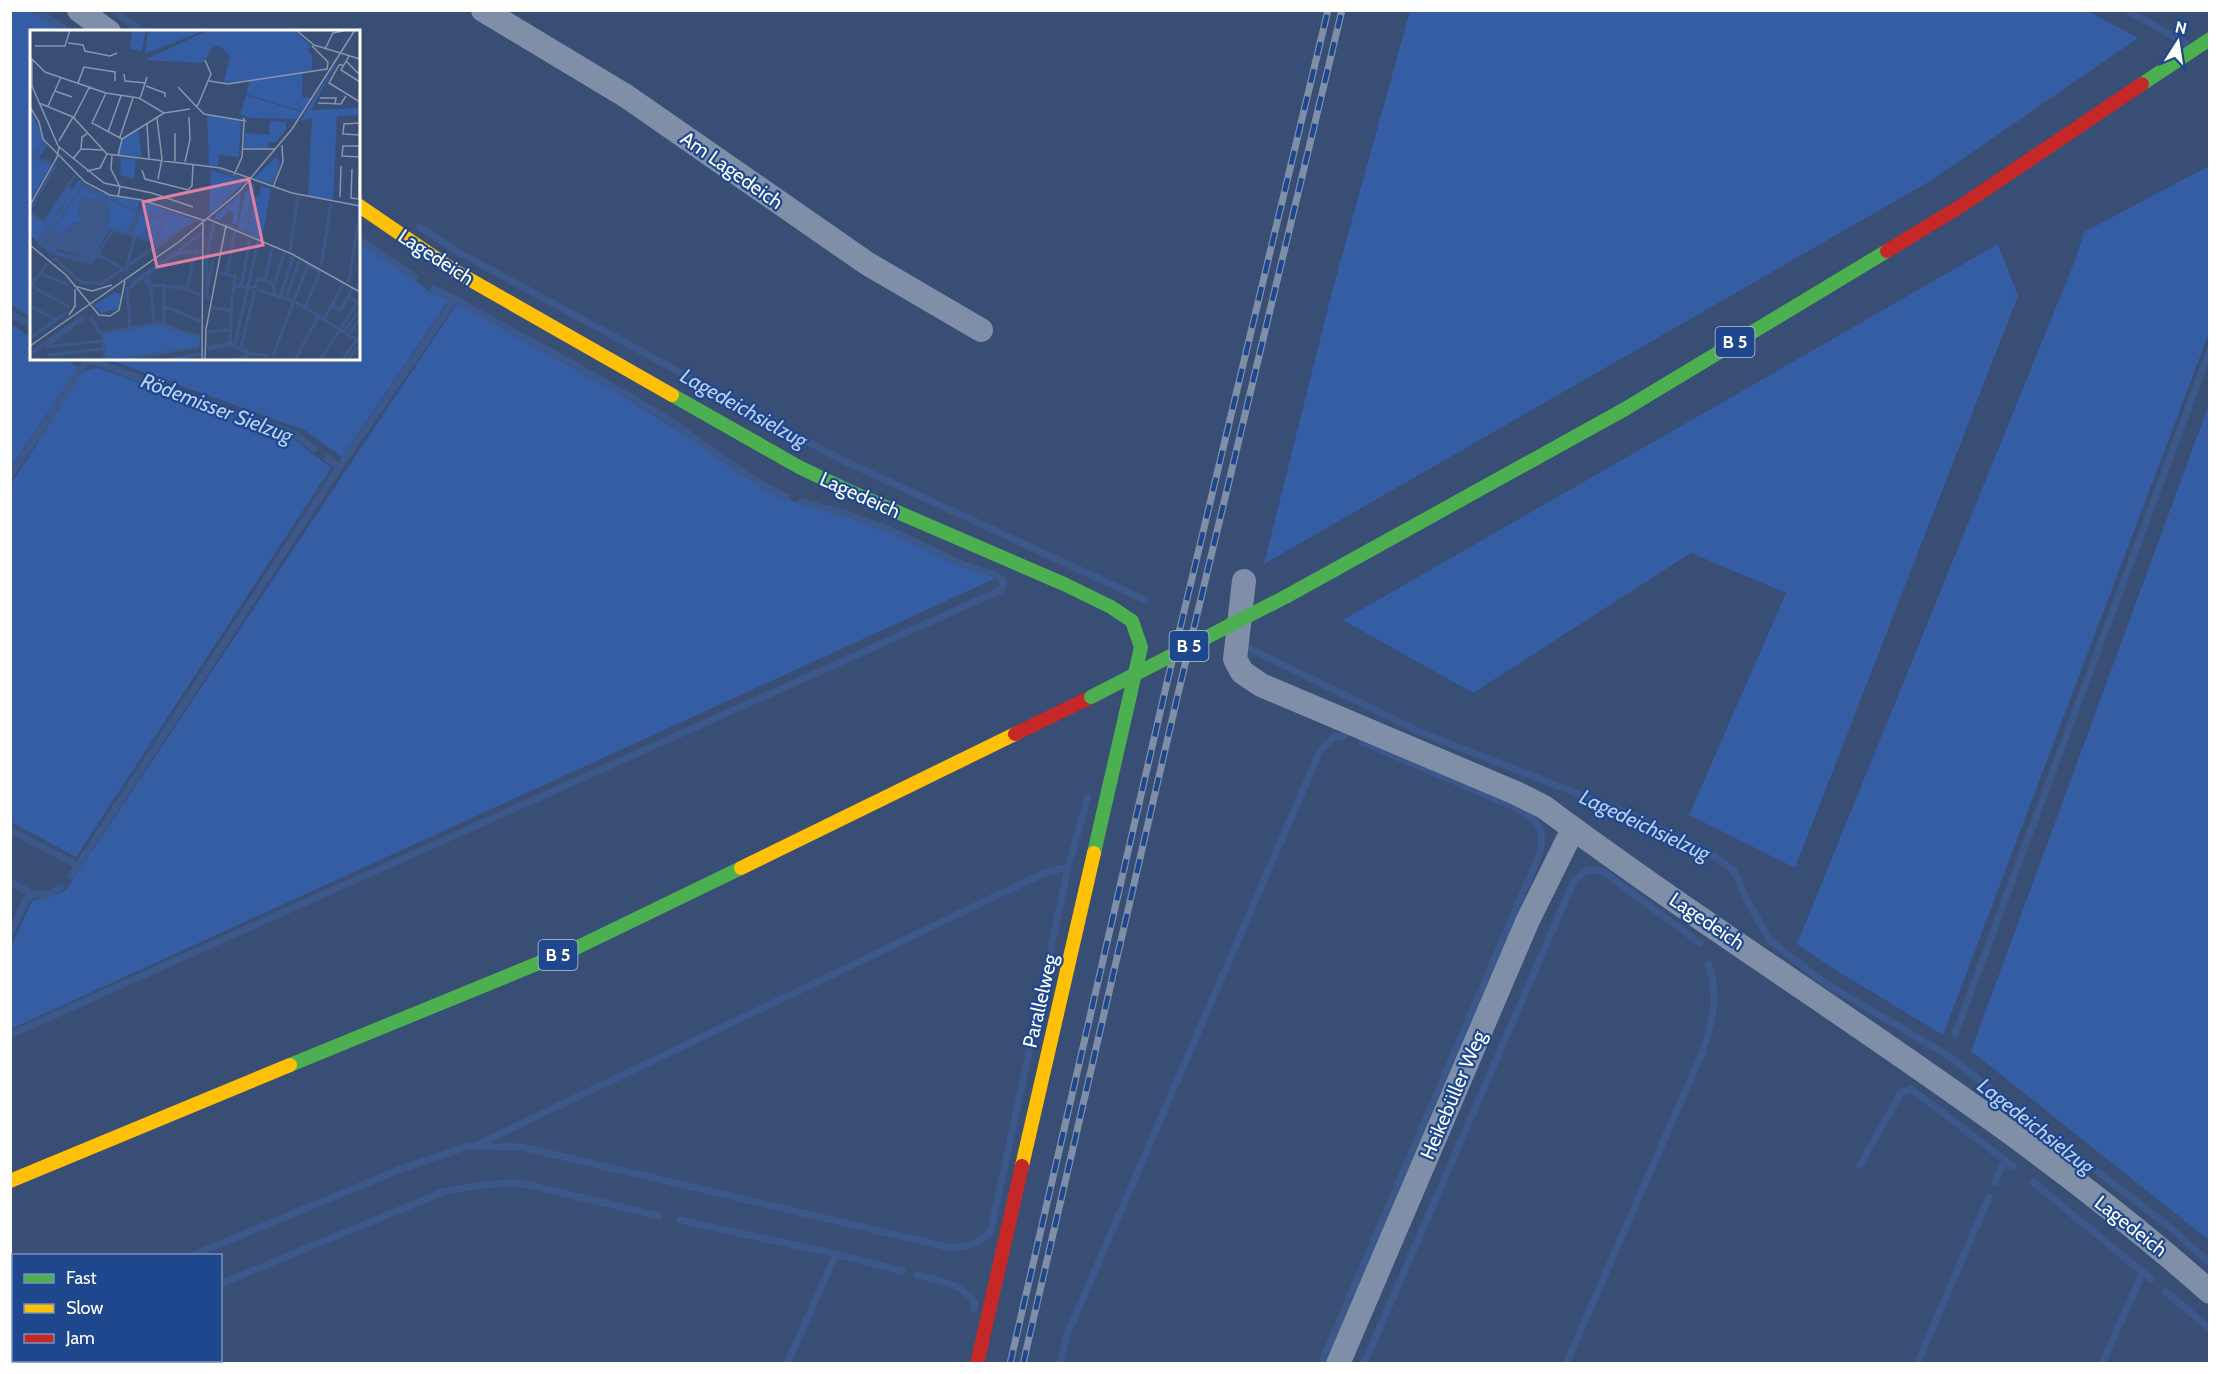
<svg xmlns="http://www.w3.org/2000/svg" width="2220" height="1374" font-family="Cabin,sans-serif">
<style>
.green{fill:#345da4}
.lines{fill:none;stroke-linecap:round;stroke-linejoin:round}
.stream{stroke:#3c588a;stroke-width:7}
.street{stroke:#7f8fa8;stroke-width:24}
.fast{stroke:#4caf50;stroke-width:14}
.slow{stroke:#ffc107;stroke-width:14}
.jam{stroke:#c62828;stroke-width:14}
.rail-casing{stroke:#7f8fa7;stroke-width:7}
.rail{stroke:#1f478d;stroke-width:4.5;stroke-dasharray:14;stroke-linecap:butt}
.fast-bridge{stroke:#4caf50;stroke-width:14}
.labels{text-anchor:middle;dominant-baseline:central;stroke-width:4.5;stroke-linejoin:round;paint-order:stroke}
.shield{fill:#1f478d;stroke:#bcc8dd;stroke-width:1.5}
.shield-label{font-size:18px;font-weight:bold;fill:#fff}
.street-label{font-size:20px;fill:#fff;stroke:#1f478d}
.water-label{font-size:21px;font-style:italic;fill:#b9cff3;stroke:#1f478d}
.inset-river{fill:none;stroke:#3c588a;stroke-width:3}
.inset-road{fill:none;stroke:#8895ac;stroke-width:1.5}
.view{fill:#dd80a5;fill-opacity:0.15;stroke:#dd80a5;stroke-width:3}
.inset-edge{fill:none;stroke:#fff;stroke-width:3}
</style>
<rect width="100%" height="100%" fill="#384e74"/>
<path class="green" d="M 11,10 L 30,11 L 64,31 L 32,32 L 31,318 L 11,305 Z
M 2088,11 L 2138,38 L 1932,180 L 1264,564 L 1332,292 L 1410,11 Z
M 2209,166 L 2209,333 L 1943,1035 L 1834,969 L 1797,944 L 2076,258 L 2084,232 Z
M 359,241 L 432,293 L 449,300 L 342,457 L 304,430 L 107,359 L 358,358 Z
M 1998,244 L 2018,296 L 1795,868 L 1689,815 L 1786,593 L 1691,553 L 1473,693 L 1343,620 Z
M 457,304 L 614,391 L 696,442 L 765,489 L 800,504 L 846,517 L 888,532 L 960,565 L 996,578 L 11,1029 L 11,946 L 32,901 L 49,897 L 66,890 Z
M 10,324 L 31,337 L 32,358 L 65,359 L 78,367 L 11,467 Z
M 98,368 L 291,437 L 331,468 L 76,857 L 11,822 L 11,484 L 83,371 Z
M 2209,404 L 2209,1240 L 1971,1051 Z"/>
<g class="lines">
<path class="stream" d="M 36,10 L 70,32
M 113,10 L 142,32
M 2127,10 L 2187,44
M 420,227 L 460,253 L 838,458 L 1145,600
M 358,239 L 415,277
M 433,289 L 455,299 C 525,339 599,376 667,419 C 707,445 742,477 787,497
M 10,313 L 32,326
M 84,358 L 294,434 L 314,449
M 327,458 L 339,468
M 10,476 L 88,358
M 1247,647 L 1420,732 L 1627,813 L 1713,855 L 1734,871 L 1746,898 L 1770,941 L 1825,983 L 1947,1055 L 2172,1229 L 2210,1263
M 10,830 L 79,866
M 71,876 L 339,468 L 455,299
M 10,882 L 33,894
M 10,935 L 25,901 L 33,894 L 49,894 L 61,887
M 1046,972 L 1068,867 L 1088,797
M 1955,1034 L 2210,350
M 10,1035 L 1001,590 L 1003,585 L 1003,580 L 996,575 L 962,564 L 890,530 L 847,514 L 801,502
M 479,1144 L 1044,873 L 1068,867
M 1860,1165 L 1901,1093 L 1911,1089 L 2013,1166
M 1995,1182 L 2005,1160
M 2033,1182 L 2151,1279
M 680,1220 L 836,1254
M 191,1256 L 401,1169 L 469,1146 L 522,1147 L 947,1247 C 964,1248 981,1245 991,1230 L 1043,987
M 918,1275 C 940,1281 963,1284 975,1303 L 974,1308
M 220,1284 L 443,1192 C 471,1186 496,1182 525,1184 L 659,1216
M 2165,1291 L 2210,1329
M 10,1329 L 14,1328
M 28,1364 L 36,1360
M 787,1364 L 836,1254 L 902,1271
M 1060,1364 L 1067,1335 L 1320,751 L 1334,737 L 1344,736
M 1321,1364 L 1540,853 C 1545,828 1539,823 1519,809 L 1362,742
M 1364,1364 L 1573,883 C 1582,871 1589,867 1604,872 L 1700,943
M 1566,1364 L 1702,1053 C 1712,1023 1720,995 1708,964
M 1917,1364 L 1989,1197
M 2102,1364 L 2143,1272"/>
<path class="street" d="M 79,10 L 109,32
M 483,10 L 626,96 L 868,264 L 981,330
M 1244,581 L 1235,659 L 1242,672 L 1261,685 L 1516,793 L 1544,807 C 1764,971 2004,1109 2210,1292
M 1338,1364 L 1528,920 L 1573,829"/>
<path class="fast" d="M 2142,84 L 2210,39
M 672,395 L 799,467 L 851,492 L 1064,584 L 1111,607 L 1132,621 L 1141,647 L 1094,853
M 1287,596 L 1625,409 L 1887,251
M 290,1065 L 578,947 L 741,868"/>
<path class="slow" d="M 358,205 L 453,270 L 672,395
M 741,868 L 1015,734
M 1022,1166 L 1094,853
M 10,1181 L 290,1065"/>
<path class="jam" d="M 1887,251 L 1961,206 L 2142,84
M 1015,734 L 1091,697
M 977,1364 L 1022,1166"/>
<defs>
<path id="rail" d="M 1010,1364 L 1165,691 L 1328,10
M 1023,1364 L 1178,694 L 1342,10"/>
</defs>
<use href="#rail" class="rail-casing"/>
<use href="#rail" class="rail"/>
<path class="fast-bridge" d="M 1091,697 L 1287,596"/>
</g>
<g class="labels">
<g class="shield">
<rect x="1715.5" y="327" width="39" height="30" rx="4.5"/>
<rect x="1169.5" y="631" width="39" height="30" rx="4.5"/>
<rect x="538.5" y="940" width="39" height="30" rx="4.5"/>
</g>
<g class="shield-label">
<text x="1735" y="342">B 5</text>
<text x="1189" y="646">B 5</text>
<text x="558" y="955">B 5</text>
</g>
<g class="street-label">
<text transform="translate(732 170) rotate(35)">Am Lagedeich</text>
<text transform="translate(436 257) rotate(33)">Lagedeich</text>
<text transform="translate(860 495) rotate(24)">Lagedeich</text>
<text transform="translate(1707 921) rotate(34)">Lagedeich</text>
<text transform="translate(1040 1001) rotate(-77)">Parallelweg</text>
<text transform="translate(1453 1095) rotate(-67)">Heikebüller Weg</text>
<text transform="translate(2131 1226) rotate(38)">Lagedeich</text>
</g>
<g class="water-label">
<text transform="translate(217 408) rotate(21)">Rödemisser Sielzug</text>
<text transform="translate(744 408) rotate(29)">Lagedeichsielzug</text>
<text transform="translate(1645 825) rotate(25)">Lagedeichsielzug</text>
<text transform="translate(2036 1126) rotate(38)">Lagedeichsielzug</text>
</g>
</g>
<g transform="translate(30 30)">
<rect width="330" height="330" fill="#384e74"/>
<path d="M 102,0 L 116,0 L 112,21 L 100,19 ZM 118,0 L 172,0 L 173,1 L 115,24 ZM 179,0 L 264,0 L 281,16 L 277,20 L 282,25 L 282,40 L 273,41 L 272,67 L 281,68 L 272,81 L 216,64 L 220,50 L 193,55 L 200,26 L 189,15 L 182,18 L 173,33 L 115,30 ZM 311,25 L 281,80 L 330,78 L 330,85 L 307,86 L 303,171 L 278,165 L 282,88 L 270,91 ZM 216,65 L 268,81 L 272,82 L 268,89 L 221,88 L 210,84 ZM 0,79 L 17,115 L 8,130 L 22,133 L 0,171 ZM 177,85 L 211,89 L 209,127 L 189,125 L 188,136 L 179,136 ZM 240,91 L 256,92 L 256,100 L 246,112 L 239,112 L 238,120 L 214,117 L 215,103 L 239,105 ZM 108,99 L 112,127 L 89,125 L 93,109 ZM 246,127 L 251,133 L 242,154 L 223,149 ZM 91,128 L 106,129 L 104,149 L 90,145 ZM 182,140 L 215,152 L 179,186 L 181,142 ZM 49,150 L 71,163 L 110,171 L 99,203 L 78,198 L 58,230 L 22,223 L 0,205 L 0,183 L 14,193 L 38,157 L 43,159 ZM 49,179 L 78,186 L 79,192 L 58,228 L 28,222 L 16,199 L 34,203 L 43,193 L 55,192 ZM 223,155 L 216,201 L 208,198 L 215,162 ZM 231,156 L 241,159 L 232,209 L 218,202 L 223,166 L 229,167 ZM 211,163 L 207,195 L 202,193 L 204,182 L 199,181 L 190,190 L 183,188 ZM 113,171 L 154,187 L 166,189 L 121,223 L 125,212 L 101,205 ZM 85,262 L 91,265 L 88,279 L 72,283 L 64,275 ZM 134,292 L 135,296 L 171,307 L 169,317 L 76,330 L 73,303 Z" fill="#345da4" fill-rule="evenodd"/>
<path d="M 55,166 L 77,171 L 80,182 L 79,192 L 58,228 L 14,215 L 8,208 L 16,199 L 34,203 L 40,194 L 54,192 L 47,186 L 50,169 Z" fill="#3c588a"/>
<path class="inset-river" d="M 2,127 L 14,113M 0,128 L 22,133M 188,139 L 214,150M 0,179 L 26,135M 136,181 L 155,187M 0,183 L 18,196M 110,184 L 132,190M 13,193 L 45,145M 21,193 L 44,157M 192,193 L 229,208M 19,196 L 24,198 L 53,154M 217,201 L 224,153M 101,206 L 114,172M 103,206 L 125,212M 113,209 L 123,181M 8,213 L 25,224 L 40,226M 125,213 L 138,181M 149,220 L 172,203M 260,221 L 268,166M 66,224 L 96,240 L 104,208M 41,226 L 60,230 L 78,199 L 99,204 L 107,181 L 60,161 L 51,151M 24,228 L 51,252 L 71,254 L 166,189M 23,230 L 32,226 L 61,233 L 82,202M 274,232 L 290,243M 291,237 L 301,173M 189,243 L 205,246 L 203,263M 12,244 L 38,255M 117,244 L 121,256 L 134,255 L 134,295 L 171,307M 118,244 L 146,224 L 157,223M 197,244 L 205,201M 113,247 L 121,259 L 124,292M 235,249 L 242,219M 319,252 L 330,182M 102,253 L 147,222 L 172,221M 178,256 L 183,230M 205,256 L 224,258M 211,256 L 220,209M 244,256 L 254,223M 0,257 L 17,234M 3,257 L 39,277M 135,257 L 151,257 L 171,265M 225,259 L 228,248 L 242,253 L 245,263M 157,260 L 165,223 L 169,223M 228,260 L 264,271 L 330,312M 251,265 L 263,227M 257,266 L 269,231M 180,268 L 177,267 L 177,225 L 184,193M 0,276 L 26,290M 303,276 L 311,280 L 322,259M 136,277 L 170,291M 182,277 L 201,281M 275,277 L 289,245M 60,287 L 70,303M 294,289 L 313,255M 100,297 L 97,260 L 112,248M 315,301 L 330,279M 78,302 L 133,292M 178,302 L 200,300M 319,304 L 330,288M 0,308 L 37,282M 16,312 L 52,287M 200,313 L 202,264M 205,314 L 228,212M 17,316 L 55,287M 17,317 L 73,311M 177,317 L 203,313M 211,317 L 225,260M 178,319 L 203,315 L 218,325 L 216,330 L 215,327 L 200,330M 213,319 L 221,324 L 237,325M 0,324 L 15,313M 17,325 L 74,319M 243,325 L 278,235M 75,330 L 72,303 L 77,302M 89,330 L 169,317M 138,330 L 170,324M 265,330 L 288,287M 290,330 L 328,272 L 319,267M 312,330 L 330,306M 317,330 L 330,314"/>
<path class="inset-road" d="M 266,0 L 284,15 L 330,29M 38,13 L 53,15 L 55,21 L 80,26 L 87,23M 5,16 L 35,16 L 40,0M 295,19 L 303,3 L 318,0M 319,26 L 311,40 L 330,52M 316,31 L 330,45M 313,35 L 309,35 L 299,53 L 330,72M 94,44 L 95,51 L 116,53M 179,51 L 198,54 L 297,39 L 298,32 L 282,16M 48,53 L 54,37 L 85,42 L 85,51M 116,56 L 135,63 L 135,67M 148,57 L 166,76 L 168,75 L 181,44 L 175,30M 25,61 L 42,67M 76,63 L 62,93 L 92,109M 290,68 L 306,68 L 305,74M 110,69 L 117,47M 9,73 L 43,87 L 77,124 L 191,138 L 262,163 L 330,176M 288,73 L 311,74 L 316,66M 18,76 L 31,47M 166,76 L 174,84 L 215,91 L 213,88M 0,77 L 9,92 L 13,109 L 55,152 L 80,165 L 112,170 L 173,190 L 172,330M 44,87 L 60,56M 127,88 L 132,129 L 128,149M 330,93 L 314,94 L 313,104 L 330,105M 117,94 L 119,128M 78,102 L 91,66M 145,103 L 145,131M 90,107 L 103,68M 29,111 L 43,87M 28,116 L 74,153 L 122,163 L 163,177M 329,116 L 313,116 L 312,126 L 330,127M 51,119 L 73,120M 212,119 L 245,119M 82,125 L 81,139 L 90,157 L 88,167M 88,126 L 92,109 L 134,83M 329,127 L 330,107M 43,129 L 51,119 L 52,107 L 57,104M 155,132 L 160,110 L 159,87M 322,139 L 321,168 L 329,169 L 329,147M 112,140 L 115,149 L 158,160 L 162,156 L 163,135M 57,141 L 70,138 L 77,124M 204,145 L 212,127 L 214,92M 243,157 L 253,132 L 252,115M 310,167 L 311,136M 0,175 L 27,127 L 29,118 L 2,56 L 2,29 L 15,42 L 76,63 L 109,68 L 134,83 L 160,79M 178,189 L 262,224 L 330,262M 0,215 L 36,245 L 69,285 L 80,286 L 89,280 L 95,251M 44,256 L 62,261 L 82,255M 39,285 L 45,276 L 45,259M 0,316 L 150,211 L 209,162 L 262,99 L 325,0M 175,330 L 176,299 L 196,195"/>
<path class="view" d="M 219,149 L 233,215 L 127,237 L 113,172 Z"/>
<rect width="330" height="330" class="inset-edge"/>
</g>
<rect width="2220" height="1374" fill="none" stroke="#ffffff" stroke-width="24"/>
<rect x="12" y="1254" width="210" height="108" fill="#1f478d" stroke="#7991bb" stroke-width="1.5"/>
<rect x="24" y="1274" width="30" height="9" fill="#4caf50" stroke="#7991bb" stroke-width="1.5"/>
<text x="66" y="1284" font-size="18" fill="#ffffff">Fast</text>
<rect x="24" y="1304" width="30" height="9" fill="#ffc107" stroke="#7991bb" stroke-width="1.5"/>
<text x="66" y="1314" font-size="18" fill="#ffffff">Slow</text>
<rect x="24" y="1334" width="30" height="9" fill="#c62828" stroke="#7991bb" stroke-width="1.5"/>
<text x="66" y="1344" font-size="18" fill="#ffffff">Jam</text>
<g transform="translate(2178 42) rotate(12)" stroke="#1f478d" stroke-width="4.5" paint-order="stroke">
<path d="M0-4.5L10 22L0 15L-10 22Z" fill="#ffffff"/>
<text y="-9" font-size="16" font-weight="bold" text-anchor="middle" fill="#ffffff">N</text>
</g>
</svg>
